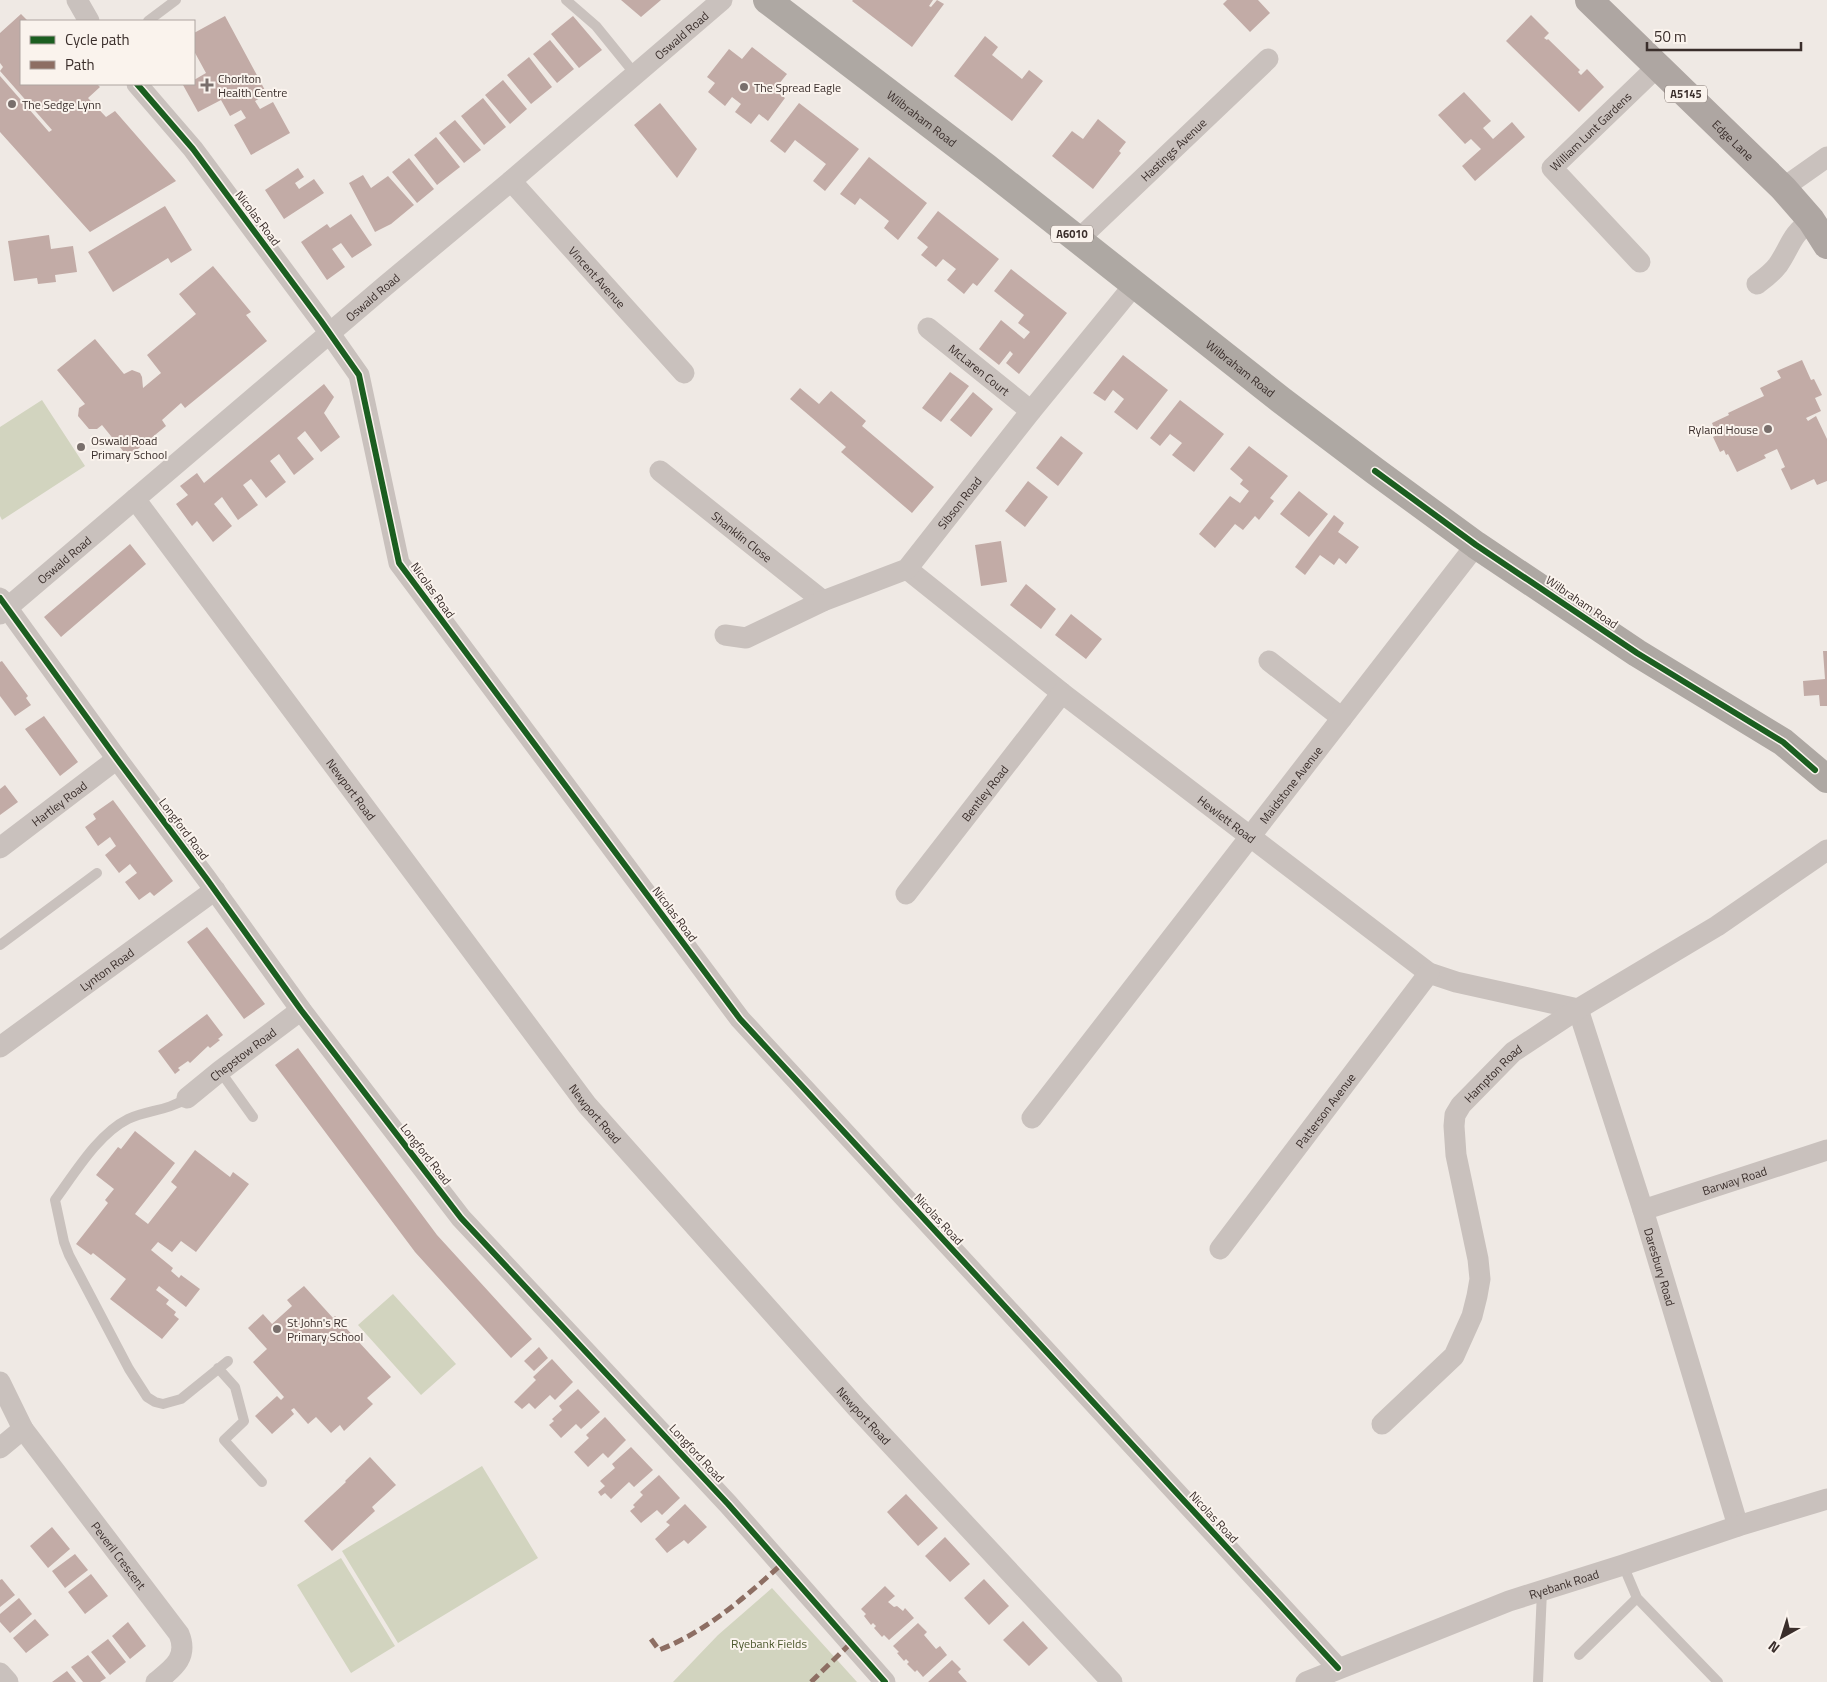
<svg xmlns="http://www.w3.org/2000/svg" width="1827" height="1682" font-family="'Titillium Web',sans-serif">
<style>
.green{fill:#d2d4bf}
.building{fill:#c2aba6}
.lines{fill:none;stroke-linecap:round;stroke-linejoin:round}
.lane{stroke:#c9c1bd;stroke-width:10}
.street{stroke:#c9c1bd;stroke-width:21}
.primary{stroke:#aea6a2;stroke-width:28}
.highway{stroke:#aea8a3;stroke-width:28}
.quiet{stroke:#8d6e63;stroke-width:5;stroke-dasharray:10 5;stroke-linecap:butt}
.cycleway-casing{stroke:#faf3ed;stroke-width:9}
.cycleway{stroke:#1b5e20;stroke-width:6}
.poi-dot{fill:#796f6c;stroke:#faf3ed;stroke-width:2}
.labels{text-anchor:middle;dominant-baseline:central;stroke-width:4;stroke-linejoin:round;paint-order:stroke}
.shield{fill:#faf3ed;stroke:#746965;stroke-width:1}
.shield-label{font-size:11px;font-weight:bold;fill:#3a2e2b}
.street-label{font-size:12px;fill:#3a2e2b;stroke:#faf3ed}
.poi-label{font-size:12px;fill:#3a2e2b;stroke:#faf3ed;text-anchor:start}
.park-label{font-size:12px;fill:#4d582e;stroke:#faf3ed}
</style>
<rect width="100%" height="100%" fill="#efe9e4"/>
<path class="green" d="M 42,400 L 85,466 L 2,520 L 0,516 L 0,427 Z
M 393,1294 L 456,1364 L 421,1395 L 358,1325 Z
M 482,1466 L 538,1558 L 398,1643 L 342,1551 Z
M 341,1558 L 395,1646 L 351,1673 L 297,1585 Z
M 772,1588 L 857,1682 L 673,1682 L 718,1635 Z"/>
<path class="building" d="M 621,0 L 661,0 L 641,17 Z
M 853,0 L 933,0 L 929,6 L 931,7 L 937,0 L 944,4 L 912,47 L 852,1 Z
M 1227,0 L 1258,0 L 1270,13 L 1250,32 L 1223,4 Z
M 21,14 L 28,21 L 21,21 L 21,84 L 97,84 L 100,87 L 88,98 L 106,117 L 115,111 L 176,181 L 90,232 L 0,132 L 0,76 L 49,132 L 52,130 L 0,71 L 3,67 L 0,63 L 0,33 Z
M 1531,15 L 1549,33 L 1544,38 L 1547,40 L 1548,39 L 1580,70 L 1578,72 L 1581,75 L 1587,69 L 1604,87 L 1579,112 L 1506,41 Z
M 225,16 L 267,94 L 255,101 L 260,109 L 273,102 L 290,133 L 251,155 L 234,125 L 246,118 L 241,110 L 230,116 L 221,100 L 198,112 L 183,85 L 194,84 L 194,80 L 206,73 L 194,51 L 194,33 Z
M 573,16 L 602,50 L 579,68 L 551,34 Z
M 985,36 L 998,47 L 992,55 L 1022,79 L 1029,70 L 1043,81 L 1012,121 L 954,76 Z
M 550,40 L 574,69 L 557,83 L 533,54 Z
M 752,47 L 787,74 L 774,90 L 785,98 L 768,121 L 759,114 L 751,124 L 735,112 L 741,104 L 732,97 L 725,106 L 708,92 L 715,83 L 707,77 L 729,49 L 742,59 Z
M 529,57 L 552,87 L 531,104 L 507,75 Z
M 503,80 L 527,109 L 510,124 L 485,95 Z
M 1464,92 L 1491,121 L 1483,128 L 1493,139 L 1512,122 L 1525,137 L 1475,181 L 1462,166 L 1481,149 L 1471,139 L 1465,144 L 1438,115 Z
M 483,98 L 506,127 L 484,145 L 461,116 Z
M 660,103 L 697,149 L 677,178 L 634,125 Z
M 799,103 L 859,149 L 825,191 L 813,181 L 826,164 L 795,140 L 785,153 L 770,141 Z
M 1098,119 L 1126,142 L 1119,151 L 1121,153 L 1093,189 L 1052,156 L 1072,131 L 1083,139 Z
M 455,120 L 481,150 L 464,163 L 439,133 Z
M 436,137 L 460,167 L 437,185 L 414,155 Z
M 869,157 L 927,203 L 898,240 L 884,228 L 889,221 L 860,198 L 855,205 L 840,194 Z
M 409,158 L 434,189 L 417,203 L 392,172 Z
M 298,168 L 304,177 L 295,183 L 299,189 L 314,179 L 324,193 L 284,219 L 265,190 Z
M 363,175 L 371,188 L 388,176 L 414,205 L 391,224 L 375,232 L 349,183 Z
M 165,206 L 192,250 L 171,263 L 168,258 L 113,292 L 88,252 Z
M 938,211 L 999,259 L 977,286 L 973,283 L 964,294 L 947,280 L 956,269 L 943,259 L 936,267 L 921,255 L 928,247 L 917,238 Z
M 351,214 L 372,245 L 352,258 L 341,243 L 332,249 L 345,267 L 327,280 L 301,242 L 327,224 L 330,228 Z
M 49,235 L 51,249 L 73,246 L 77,272 L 55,275 L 56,282 L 38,284 L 37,278 L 14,281 L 8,241 Z
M 213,266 L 251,312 L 246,315 L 267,341 L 185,408 L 181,403 L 162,420 L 166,426 L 128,457 L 102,425 L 97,429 L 89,429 L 78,416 L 79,408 L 85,404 L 57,370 L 95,339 L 124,374 L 132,370 L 140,373 L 142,377 L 143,388 L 161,373 L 147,355 L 196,314 L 179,294 Z
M 1011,269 L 1067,313 L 1019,374 L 1006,363 L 1013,354 L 1010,351 L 999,365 L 979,349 L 1001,320 L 1024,339 L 1030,332 L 1018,323 L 1024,315 L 994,291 Z
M 1123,355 L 1168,390 L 1137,430 L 1114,412 L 1124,399 L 1113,390 L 1105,401 L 1093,393 Z
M 1802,360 L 1811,380 L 1814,379 L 1822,395 L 1815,398 L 1821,411 L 1806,418 L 1808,421 L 1816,416 L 1827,439 L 1827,481 L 1817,485 L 1814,479 L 1791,490 L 1781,469 L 1785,467 L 1777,449 L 1764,455 L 1766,458 L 1737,472 L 1728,454 L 1726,455 L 1724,450 L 1720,452 L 1713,437 L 1717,435 L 1712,423 L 1729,415 L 1728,413 L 1764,396 L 1760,388 L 1781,378 L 1777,371 Z
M 950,372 L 969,386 L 941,422 L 922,408 Z
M 324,384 L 334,397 L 324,413 L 340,437 L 321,452 L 305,431 L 297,438 L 314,459 L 294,475 L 279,454 L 270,461 L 286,482 L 266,498 L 251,479 L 243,485 L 258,505 L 238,520 L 222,497 L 214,504 L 232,526 L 213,542 L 197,521 L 192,526 L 176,504 L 188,495 L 180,486 L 197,473 L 204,483 Z
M 800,388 L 819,404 L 831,391 L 866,421 L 862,426 L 934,487 L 912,513 L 841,452 L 846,447 L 790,399 Z
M 973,392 L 993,409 L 971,437 L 950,420 Z
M 1180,400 L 1224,434 L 1194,472 L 1172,455 L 1182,443 L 1170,434 L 1160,446 L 1150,438 Z
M 1061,436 L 1083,453 L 1058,486 L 1036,468 Z
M 1249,446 L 1288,476 L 1270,498 L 1274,501 L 1259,520 L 1255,516 L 1243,530 L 1235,524 L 1215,548 L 1199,534 L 1230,496 L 1240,503 L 1249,491 L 1240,484 L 1243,480 L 1230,469 Z
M 1028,481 L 1048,497 L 1025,527 L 1005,511 Z
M 1299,491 L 1328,514 L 1309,537 L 1280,514 Z
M 1334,515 L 1344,523 L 1338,532 L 1359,547 L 1346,564 L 1339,558 L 1334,565 L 1320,555 L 1305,575 L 1295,567 Z
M 1001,541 L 1007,582 L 981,586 L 975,545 Z
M 130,544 L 146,564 L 61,637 L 44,617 Z
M 1026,584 L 1056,609 L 1041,629 L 1010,605 Z
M 1071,614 L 1102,639 L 1086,659 L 1055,635 Z
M 1823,651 L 1827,651 L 1827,706 L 1820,706 L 1819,695 L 1804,696 L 1803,681 L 1825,679 Z
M 2,661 L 28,696 L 26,698 L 31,705 L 15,716 L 0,696 L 0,662 Z
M 44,716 L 78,762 L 60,776 L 25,729 Z
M 5,785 L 18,802 L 0,815 L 0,789 Z
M 113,800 L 173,881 L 154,896 L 150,892 L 139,900 L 125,882 L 137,873 L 130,864 L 119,873 L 105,855 L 116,846 L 110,837 L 98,846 L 85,827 L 96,819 L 93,814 Z
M 207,927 L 265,1004 L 244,1019 L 187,942 Z
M 207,1014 L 223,1035 L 218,1039 L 220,1040 L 210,1048 L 208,1046 L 190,1063 L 188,1061 L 178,1068 L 180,1070 L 175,1074 L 158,1051 Z
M 298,1048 L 437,1235 L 532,1339 L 511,1358 L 415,1252 L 275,1065 Z
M 135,1131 L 175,1163 L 135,1214 L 148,1224 L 177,1187 L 171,1182 L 195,1150 L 230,1177 L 233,1172 L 249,1184 L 196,1252 L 181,1241 L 172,1252 L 158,1242 L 151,1250 L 173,1268 L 171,1271 L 179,1278 L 181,1275 L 200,1289 L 186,1307 L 159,1286 L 156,1290 L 169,1300 L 166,1304 L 176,1312 L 174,1315 L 179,1319 L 162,1339 L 110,1299 L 126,1279 L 93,1253 L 91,1255 L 76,1244 L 108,1203 L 105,1200 L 114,1189 L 96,1175 L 118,1147 L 121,1149 Z
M 304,1286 L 333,1318 L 335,1316 L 391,1377 L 367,1398 L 373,1404 L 344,1431 L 340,1425 L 331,1433 L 316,1417 L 308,1424 L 294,1408 L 291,1410 L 294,1414 L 272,1434 L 255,1416 L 277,1396 L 281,1400 L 284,1397 L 253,1362 L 267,1349 L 248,1328 L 263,1314 L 272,1324 L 292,1306 L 287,1300 Z
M 539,1347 L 548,1358 L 534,1371 L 524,1361 Z
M 552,1359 L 573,1382 L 555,1400 L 550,1395 L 535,1409 L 529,1403 L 522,1409 L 514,1402 L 536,1380 L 533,1377 Z
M 578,1389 L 600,1412 L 581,1429 L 576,1424 L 561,1438 L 549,1425 L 554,1421 L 552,1419 L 562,1410 L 559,1406 Z
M 605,1417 L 626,1440 L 608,1458 L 603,1453 L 588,1467 L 574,1452 L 589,1438 L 586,1435 Z
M 631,1447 L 653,1470 L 634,1487 L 629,1482 L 611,1499 L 605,1493 L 601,1496 L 598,1492 L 605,1486 L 600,1481 L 615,1468 L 612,1464 Z
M 370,1457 L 396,1485 L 372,1507 L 375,1511 L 332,1551 L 304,1521 L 346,1482 L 345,1481 Z
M 659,1475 L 680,1498 L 662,1515 L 657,1510 L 641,1523 L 630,1511 L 635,1507 L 633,1505 L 643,1495 L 640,1492 Z
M 906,1494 L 938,1528 L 918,1546 L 887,1512 Z
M 685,1504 L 707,1527 L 688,1544 L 684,1540 L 667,1553 L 655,1539 L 670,1525 L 666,1522 Z
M 52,1527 L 70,1549 L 48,1568 L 30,1546 Z
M 945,1537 L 970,1564 L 950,1582 L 925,1556 Z
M 75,1554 L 88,1570 L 65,1588 L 52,1571 Z
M 91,1574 L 108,1596 L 85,1614 L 68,1592 Z
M 2,1579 L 15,1595 L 0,1607 L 0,1580 Z
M 984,1579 L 1009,1606 L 989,1625 L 964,1598 Z
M 885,1586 L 895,1596 L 888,1602 L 894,1607 L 897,1606 L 903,1611 L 905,1608 L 914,1618 L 889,1640 L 884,1635 L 882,1637 L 874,1628 L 876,1626 L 873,1623 L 871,1625 L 864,1616 L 866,1614 L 861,1609 Z
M 19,1598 L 32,1614 L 10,1633 L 0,1622 L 0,1614 Z
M 35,1619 L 49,1635 L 26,1653 L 13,1638 Z
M 1023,1621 L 1048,1648 L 1029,1666 L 1003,1640 Z
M 128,1622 L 146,1646 L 130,1659 L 112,1636 Z
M 918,1623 L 927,1632 L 924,1635 L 936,1649 L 940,1646 L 947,1655 L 923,1677 L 917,1670 L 915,1672 L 907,1664 L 909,1662 L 906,1659 L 904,1661 L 897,1653 L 899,1652 L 893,1646 Z
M 108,1639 L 126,1662 L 110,1675 L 91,1652 Z
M 88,1655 L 106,1678 L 100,1682 L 83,1682 L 71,1667 Z
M 952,1660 L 961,1669 L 958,1672 L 967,1682 L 928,1682 Z
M 67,1671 L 76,1682 L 52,1682 Z"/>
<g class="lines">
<path class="lane" d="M 566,0 L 596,26 L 635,74
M 148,21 L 176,0
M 0,945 L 97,873
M 220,1071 L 253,1117
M 187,1098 C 168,1111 147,1110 128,1119 C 98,1134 75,1173 55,1200 L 64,1242 L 69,1255 L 129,1369 L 147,1397 L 155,1402 L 163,1404 L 181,1399 L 228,1361
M 218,1368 L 235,1387 L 244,1421 L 224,1440 L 262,1482
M 1637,1598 L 1718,1682
M 1579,1655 L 1637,1598 L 1623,1565
M 1538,1682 L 1542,1591"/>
<g class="street">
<path d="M 77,0 L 89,21"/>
<path d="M 137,84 L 193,149 L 321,321 L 359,375 L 399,563 L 740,1019 L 1338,1668"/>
<path id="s1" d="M 511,181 L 684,373"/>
<path d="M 1783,188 L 1827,157"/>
<path id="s2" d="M 1079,239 L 1268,59"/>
<path id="s3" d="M 1640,262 L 1552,168 L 1658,66"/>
<path d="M 1757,284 C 1765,278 1772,273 1778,265 C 1791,246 1790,236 1811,220"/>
<path id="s4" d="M 928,328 L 1031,411"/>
<path id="s5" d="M 660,471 L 823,601"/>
<path id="s6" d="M 135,499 L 587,1105 L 856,1407 L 1112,1682"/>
<path id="s7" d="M 907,569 L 1062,693 L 1429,973 L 1456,982 L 1578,1009 L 1643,1210 L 1738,1526"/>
<path d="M 0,598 L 117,759 L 206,878 L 301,1010 L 461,1218 L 728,1504 L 885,1682"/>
<path id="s8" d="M 0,614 L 385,286 L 511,181 L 722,0"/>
<path id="s9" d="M 725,635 L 746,638 L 823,601 L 907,569 L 1031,411 L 1135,284"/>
<path d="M 1269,661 L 1342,718"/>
<path id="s10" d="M 0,848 L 117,759"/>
<path id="s11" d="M 906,894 L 1062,693"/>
<path id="s12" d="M 0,1047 L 215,890"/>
<path id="s13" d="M 187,1098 L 220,1071 L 301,1010"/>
<path id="s14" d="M 1032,1118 L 1476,545"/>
<path id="s15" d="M 1643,1210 L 1827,1150"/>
<path id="s16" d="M 1220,1249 L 1429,973"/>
<path id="s17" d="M 0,1382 L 23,1429 L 179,1634 C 189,1658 172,1669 156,1682"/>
<path id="s18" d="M 1382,1424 L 1454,1356 L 1472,1316 L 1477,1296 L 1480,1279 L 1478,1259 L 1456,1155 L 1454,1126 L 1455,1115 L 1461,1105 L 1513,1052 L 1578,1009 L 1717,926 L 1827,850"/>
<path d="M 0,1448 L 23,1429"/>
<path d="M 0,1673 L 8,1682"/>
<path id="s19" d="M 1306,1682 L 1509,1601 L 1623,1565 L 1738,1526 L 1827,1499"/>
</g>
<path class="primary" id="s20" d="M 1589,0 L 1783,188 L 1811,220 L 1827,245"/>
<path class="highway" id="s21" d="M 767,0 L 986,167 L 1281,400 L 1375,471 L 1476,545 L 1637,653 L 1783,742 L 1827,779"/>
<path class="quiet" d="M 651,1639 L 659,1650 C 706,1632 745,1597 782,1564
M 811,1682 L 851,1643"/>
<defs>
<path id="cycleway" d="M 137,84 L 193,149 L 321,321 L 359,375 L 399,563 L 740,1019 L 1338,1668
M 1375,471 L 1476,545 L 1637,653 L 1783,742 L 1815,770
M 0,598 L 117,759 L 206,878 L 301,1010 L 461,1218 L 728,1504 L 885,1682"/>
</defs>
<use href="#cycleway" class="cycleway-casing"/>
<use href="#cycleway" class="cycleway"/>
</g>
<g class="poi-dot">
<path d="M204.5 77.5h5v5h5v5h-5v5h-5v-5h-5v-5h5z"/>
<circle cx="744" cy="87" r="5"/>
<circle cx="12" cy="104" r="5"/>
<circle cx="1768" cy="429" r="5"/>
<circle cx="81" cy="447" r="5"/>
<circle cx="277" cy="1329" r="5"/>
</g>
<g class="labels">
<g class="shield">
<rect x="1665" y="85.5" width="42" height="17" rx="4"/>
<rect x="1051" y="225.5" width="42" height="17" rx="4"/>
</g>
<g class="shield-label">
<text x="1686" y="94">A5145</text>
<text x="1072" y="234">A6010</text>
</g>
<g class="street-label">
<text stroke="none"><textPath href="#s8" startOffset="894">Oswald Road</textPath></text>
<text stroke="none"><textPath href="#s21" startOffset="195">Wilbraham Road</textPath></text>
<text stroke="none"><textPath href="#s3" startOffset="182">William Lunt Gardens</textPath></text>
<text stroke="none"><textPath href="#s20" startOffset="201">Edge Lane</textPath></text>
<text stroke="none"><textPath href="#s2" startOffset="130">Hastings Avenue</textPath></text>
<text transform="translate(258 218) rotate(53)">Nicolas Road</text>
<text stroke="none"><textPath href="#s1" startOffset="129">Vincent Avenue</textPath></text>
<text stroke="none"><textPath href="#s8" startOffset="489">Oswald Road</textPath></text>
<text stroke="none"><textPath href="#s21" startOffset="600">Wilbraham Road</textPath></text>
<text stroke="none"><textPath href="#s4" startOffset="66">McLaren Court</textPath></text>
<text stroke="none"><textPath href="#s9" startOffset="281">Sibson Road</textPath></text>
<text stroke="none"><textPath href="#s5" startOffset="105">Shanklin Close</textPath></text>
<text stroke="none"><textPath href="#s8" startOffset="84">Oswald Road</textPath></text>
<text transform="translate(433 590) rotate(54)">Nicolas Road</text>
<text transform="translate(1582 602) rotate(34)">Wilbraham Road</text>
<text stroke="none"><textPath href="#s14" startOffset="422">Maidstone Avenue</textPath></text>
<text stroke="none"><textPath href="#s6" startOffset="362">Newport Road</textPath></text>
<text stroke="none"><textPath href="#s11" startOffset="128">Bentley Road</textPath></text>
<text stroke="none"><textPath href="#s10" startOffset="74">Hartley Road</textPath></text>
<text stroke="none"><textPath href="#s7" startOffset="406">Hewlett Road</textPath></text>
<text transform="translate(184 829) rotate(53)">Longford Road</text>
<text transform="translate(675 914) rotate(53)">Nicolas Road</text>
<text stroke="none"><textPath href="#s12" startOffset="132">Lynton Road</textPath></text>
<text stroke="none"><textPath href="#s13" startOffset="71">Chepstow Road</textPath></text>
<text stroke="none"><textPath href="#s18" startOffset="404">Hampton Road</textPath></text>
<text stroke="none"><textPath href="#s16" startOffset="174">Patterson Avenue</textPath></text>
<text stroke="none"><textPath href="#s6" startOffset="768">Newport Road</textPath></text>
<text transform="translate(426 1154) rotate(52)">Longford Road</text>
<text stroke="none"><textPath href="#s15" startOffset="96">Barway Road</textPath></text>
<text transform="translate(939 1219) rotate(47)">Nicolas Road</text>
<text stroke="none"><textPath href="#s7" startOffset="1084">Daresbury Road</textPath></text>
<text stroke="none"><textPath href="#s6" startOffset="1172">Newport Road</textPath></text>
<text transform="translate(697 1453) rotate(47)">Longford Road</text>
<text transform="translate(1214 1517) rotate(47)">Nicolas Road</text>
<text stroke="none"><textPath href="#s17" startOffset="211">Peveril Crescent</textPath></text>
<text stroke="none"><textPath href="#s19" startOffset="276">Ryebank Road</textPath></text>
</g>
<g class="poi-label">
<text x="218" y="78">Chorlton<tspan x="218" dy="14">Health Centre</tspan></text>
<text x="754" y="87">The Spread Eagle</text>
<text x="22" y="104">The Sedge Lynn</text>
<text x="1758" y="429" text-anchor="end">Ryland House</text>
<text x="91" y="440">Oswald Road<tspan x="91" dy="14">Primary School</tspan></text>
<text x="287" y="1322">St John's RC<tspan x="287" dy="14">Primary School</tspan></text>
</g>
<g class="park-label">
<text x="769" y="1643">Ryebank Fields</text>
</g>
</g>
<rect x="20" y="20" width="175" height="65" fill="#faf3ed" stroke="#ada49f"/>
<rect x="30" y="36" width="25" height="8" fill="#1b5e20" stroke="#ada49f"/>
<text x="65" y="45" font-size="15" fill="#3a2e2b">Cycle path</text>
<rect x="30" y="61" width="25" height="8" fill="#8d6e63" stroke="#ada49f"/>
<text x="65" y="70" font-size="15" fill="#3a2e2b">Path</text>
<g transform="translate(1782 1637) rotate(219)" stroke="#faf3ed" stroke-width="4" paint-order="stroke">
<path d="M0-4L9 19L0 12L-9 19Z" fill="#3a2e2b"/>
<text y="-8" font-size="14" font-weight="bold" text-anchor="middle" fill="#3a2e2b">N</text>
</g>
<path d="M1647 42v8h154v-8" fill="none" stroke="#3a2e2b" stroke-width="2.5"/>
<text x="1654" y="42" font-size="15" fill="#3a2e2b" stroke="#faf3ed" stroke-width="4" paint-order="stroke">50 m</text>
</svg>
